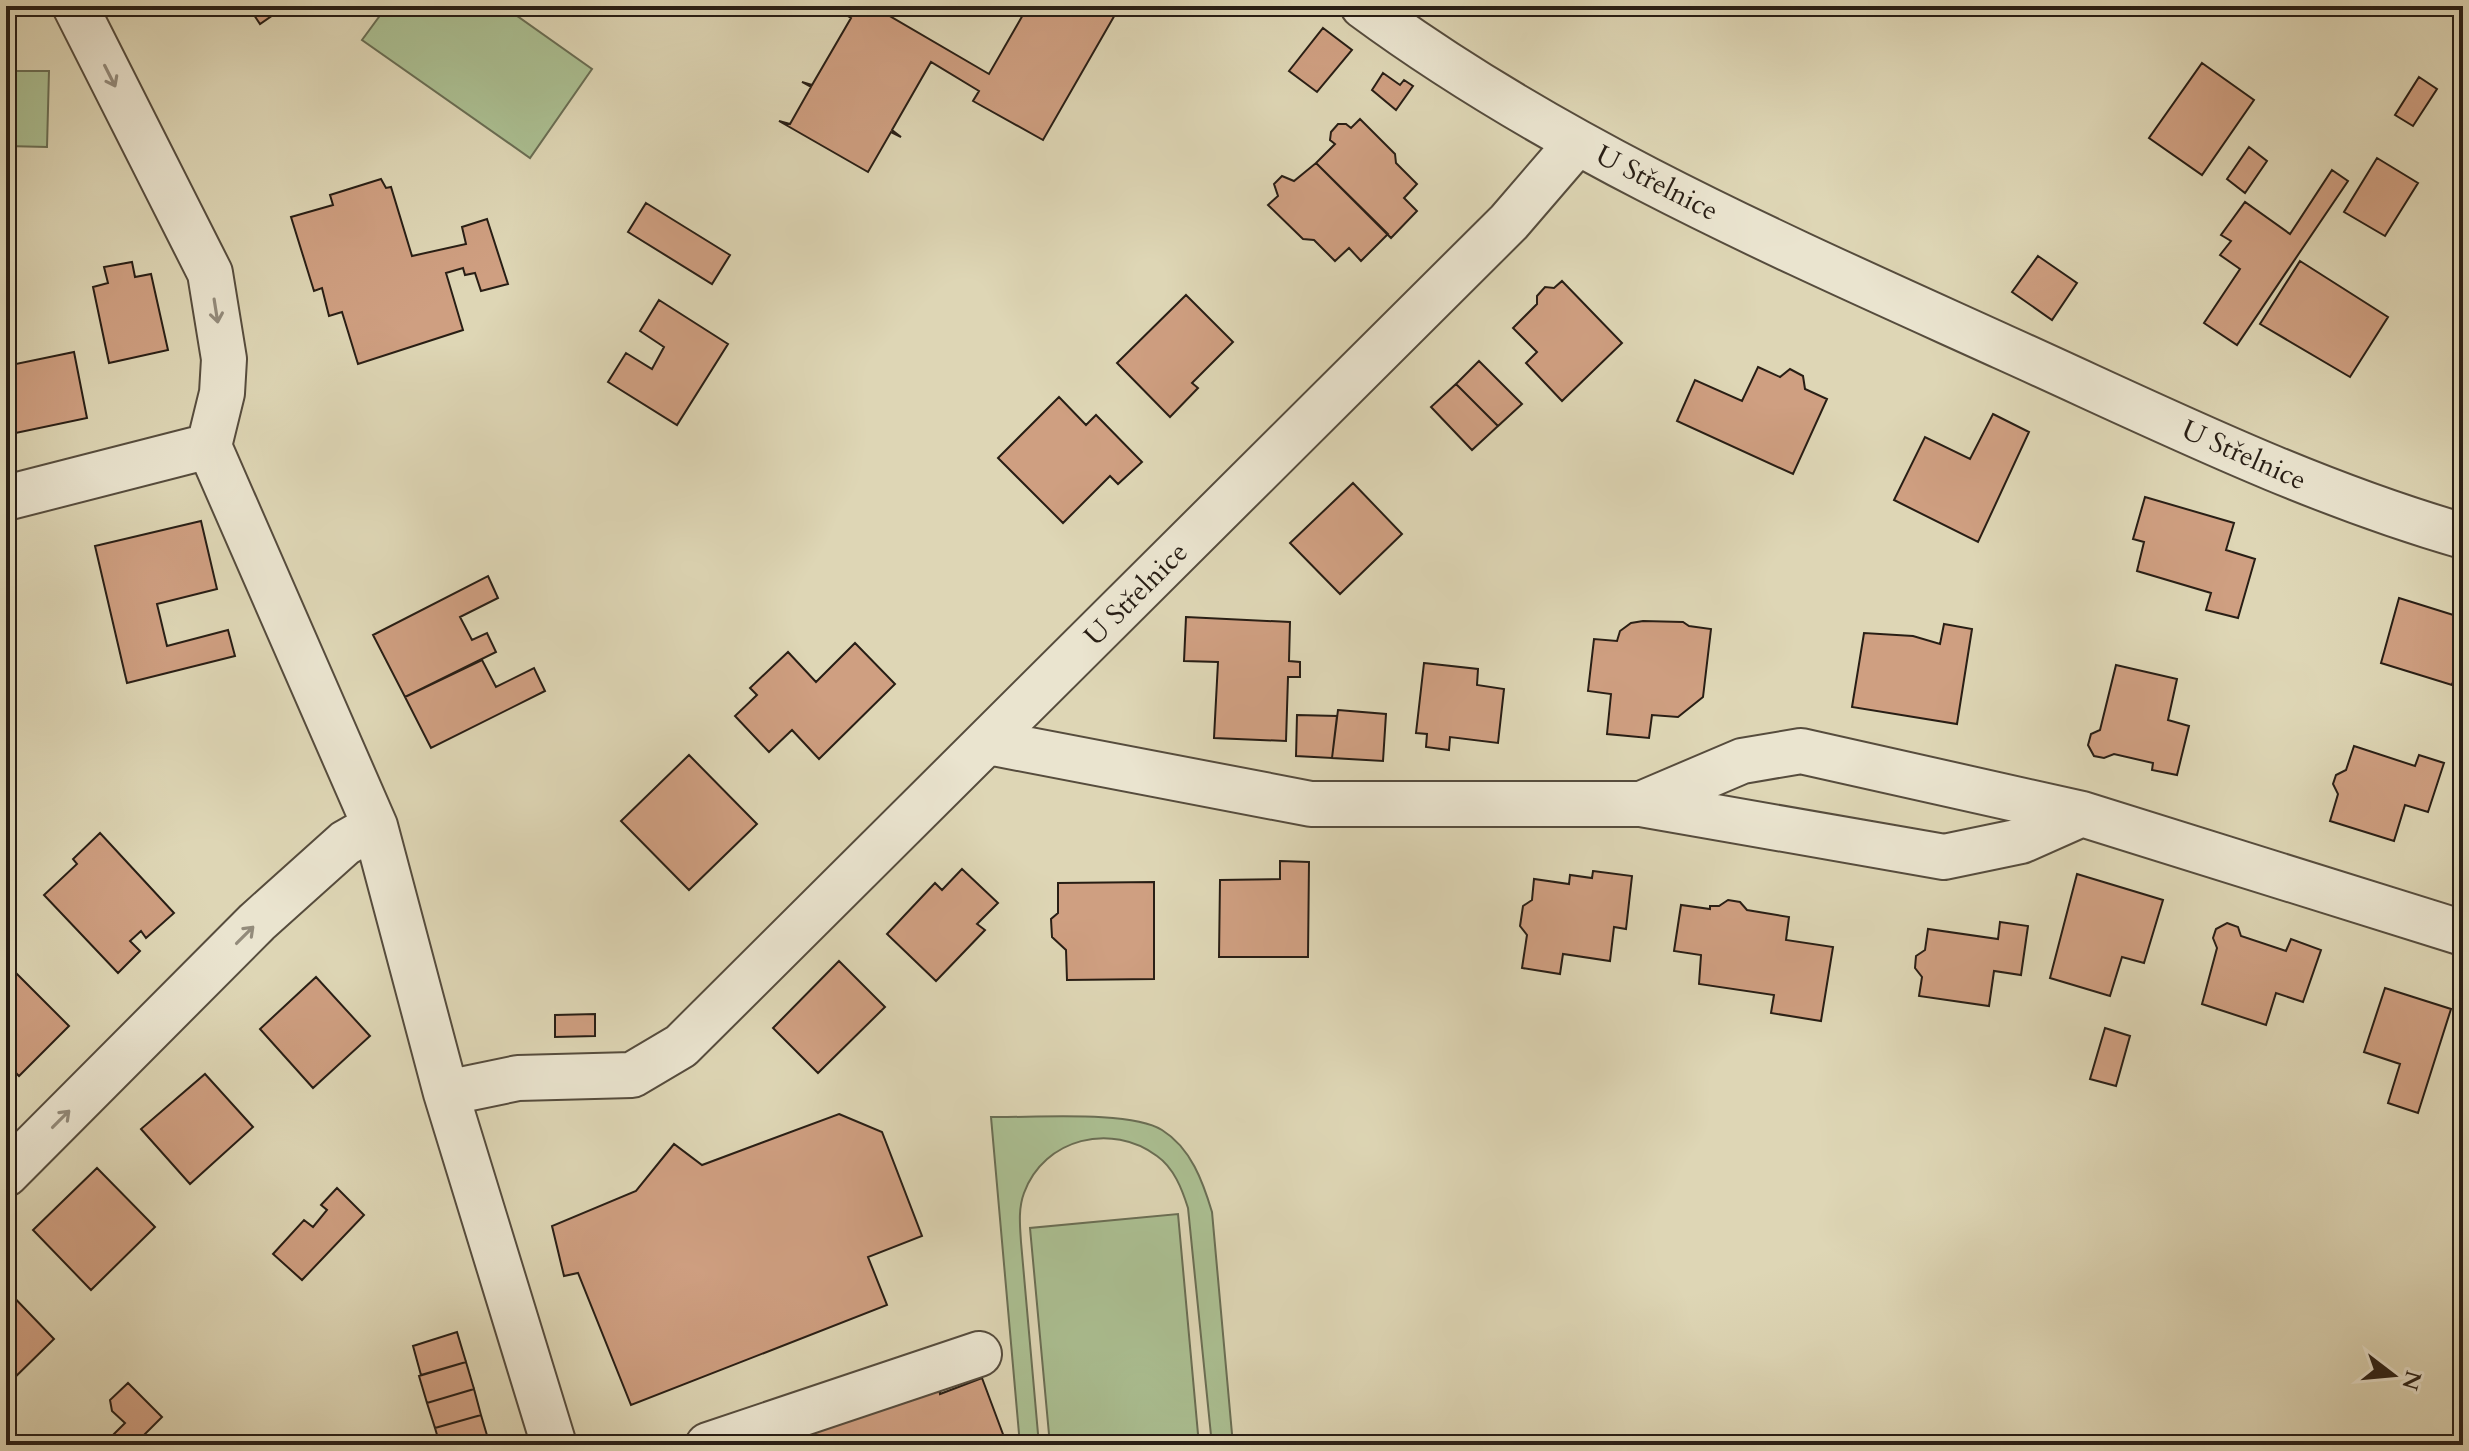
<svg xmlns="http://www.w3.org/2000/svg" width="2469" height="1451" font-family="Cardo,serif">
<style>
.green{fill:#abbf92;stroke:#6a6e54;stroke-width:2}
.building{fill:#cf9f81;stroke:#281e15;stroke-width:2}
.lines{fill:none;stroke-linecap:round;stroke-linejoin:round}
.minor-casing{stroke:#564c3d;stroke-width:48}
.minor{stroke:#eae4cf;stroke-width:44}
.oneway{stroke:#938b7b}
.labels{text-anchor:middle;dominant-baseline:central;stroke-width:6;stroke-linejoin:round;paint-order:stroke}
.street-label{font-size:28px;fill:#281e15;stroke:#eae4cf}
</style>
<rect width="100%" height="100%" fill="#ded6b5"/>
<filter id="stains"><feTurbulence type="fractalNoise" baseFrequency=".0025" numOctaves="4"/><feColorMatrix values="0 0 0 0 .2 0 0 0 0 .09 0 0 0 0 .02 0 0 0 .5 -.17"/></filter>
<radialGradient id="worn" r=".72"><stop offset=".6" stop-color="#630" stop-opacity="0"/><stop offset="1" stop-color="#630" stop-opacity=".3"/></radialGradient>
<path class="green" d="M 387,6 L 503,6 L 592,69 L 530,158 L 362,40 Z
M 6,71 L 49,71 L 47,147 L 6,146 Z
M 991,1117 C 1032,1118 1130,1110 1162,1130 C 1191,1148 1203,1182 1212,1212 L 1233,1445 L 1212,1445 L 1188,1208 C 1182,1189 1174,1168 1157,1156 C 1112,1122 1044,1138 1024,1193 C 1018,1209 1020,1226 1021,1242 L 1039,1445 L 1020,1445 Z
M 1178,1214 L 1199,1445 L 1050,1445 L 1030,1228 Z"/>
<path class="building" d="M 248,6 L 286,6 L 260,24 Z
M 831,6 L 886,6 L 883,12 L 989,74 L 1028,6 L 1120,6 L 1043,140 L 973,101 L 979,91 L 931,62 L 892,130 L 901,137 L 891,132 L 868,172 L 779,121 L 790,124 L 811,87 L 802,82 L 812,85 L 851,18 Z
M 1323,28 L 1352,50 L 1317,92 L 1289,71 Z
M 2202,63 L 2254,100 L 2202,175 L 2149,138 Z
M 1383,73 L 1400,85 L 1404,80 L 1413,86 L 1396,110 L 1372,90 Z
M 2419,77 L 2437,89 L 2413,126 L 2395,115 Z
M 1360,119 L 1395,154 L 1396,163 L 1417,184 L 1404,198 L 1417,211 L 1391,238 L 1316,163 L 1335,144 L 1330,140 L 1331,132 L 1338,124 L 1346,124 L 1351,128 Z
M 2249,147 L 2267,161 L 2245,193 L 2227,179 Z
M 2377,158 L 2418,183 L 2385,236 L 2344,212 Z
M 1316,163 L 1388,234 L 1361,261 L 1349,248 L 1335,261 L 1314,240 L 1303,239 L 1268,205 L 1278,196 L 1274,184 L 1282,176 L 1294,181 Z
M 2332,170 L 2348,181 L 2237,345 L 2204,323 L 2240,269 L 2220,255 L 2231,241 L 2221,235 L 2245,202 L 2290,234 Z
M 381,179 L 386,188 L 391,187 L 412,256 L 466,244 L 462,227 L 487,219 L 508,284 L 481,291 L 475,273 L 465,275 L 463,268 L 446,273 L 463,330 L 358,364 L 342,312 L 329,316 L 322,288 L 314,291 L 291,217 L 333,205 L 330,195 Z
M 646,203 L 730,255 L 712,284 L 628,232 Z
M 2038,256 L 2077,283 L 2052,320 L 2012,292 Z
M 2300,261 L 2388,317 L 2350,377 L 2260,324 Z
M 132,262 L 135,277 L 151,274 L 168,350 L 109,363 L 93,287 L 108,283 L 104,267 Z
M 1562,281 L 1622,343 L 1562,401 L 1526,363 L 1537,352 L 1513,328 L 1537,304 L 1537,296 L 1545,287 L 1554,288 Z
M 1186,295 L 1233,342 L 1192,383 L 1198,388 L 1170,417 L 1117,363 Z
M 659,300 L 728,344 L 677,425 L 608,382 L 626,353 L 652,369 L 664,347 L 640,331 Z
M 74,352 L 87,418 L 6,435 L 6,366 Z
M 1479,361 L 1522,404 L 1498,426 L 1456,384 Z
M 1758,367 L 1780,377 L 1790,369 L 1803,376 L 1805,389 L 1827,399 L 1793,474 L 1677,421 L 1695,380 L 1742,401 Z
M 1456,384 L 1498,426 L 1472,450 L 1431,407 Z
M 1059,397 L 1086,425 L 1096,415 L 1142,462 L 1118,484 L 1110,476 L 1063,523 L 998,458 Z
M 1993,414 L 2029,432 L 1978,542 L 1894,500 L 1925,437 L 1970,459 Z
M 1353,483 L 1402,534 L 1340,594 L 1290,543 Z
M 2145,497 L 2234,523 L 2226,550 L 2255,559 L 2238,618 L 2206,610 L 2211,593 L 2137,571 L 2144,542 L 2133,539 Z
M 201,521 L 217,589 L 157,604 L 167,646 L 228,630 L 235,656 L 127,683 L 95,546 Z
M 488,576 L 498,598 L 460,617 L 472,640 L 487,633 L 496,652 L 405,697 L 373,635 Z
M 2399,598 L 2463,618 L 2463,649 L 2452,685 L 2381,663 Z
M 1186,617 L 1290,622 L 1289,661 L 1300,662 L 1300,677 L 1288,677 L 1286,741 L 1214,738 L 1218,662 L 1184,661 Z
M 1643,621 L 1683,622 L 1689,626 L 1711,629 L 1703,697 L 1678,717 L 1652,715 L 1649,738 L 1607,734 L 1611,694 L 1588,691 L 1594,639 L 1617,641 L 1620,631 L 1631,623 Z
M 1944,624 L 1972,629 L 1957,724 L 1852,707 L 1864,633 L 1913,636 L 1940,644 Z
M 855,643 L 895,684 L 819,759 L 792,730 L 769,752 L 735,716 L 757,695 L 750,688 L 788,652 L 816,682 Z
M 482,660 L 496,687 L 534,668 L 545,691 L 431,748 L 405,697 Z
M 1424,663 L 1478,669 L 1477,685 L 1504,689 L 1498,743 L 1450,737 L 1449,750 L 1426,747 L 1427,734 L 1416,733 Z
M 2116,665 L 2177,679 L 2168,720 L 2189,726 L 2177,775 L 2152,770 L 2153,763 L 2114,754 L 2104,758 L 2094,756 L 2088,745 L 2091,734 L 2100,730 Z
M 1338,710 L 1386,714 L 1383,761 L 1332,758 Z
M 1297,715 L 1337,716 L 1332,758 L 1296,756 Z
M 2354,746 L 2415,766 L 2419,755 L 2444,763 L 2428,812 L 2405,805 L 2394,841 L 2330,821 L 2338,794 L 2333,784 L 2336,775 L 2346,770 Z
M 689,755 L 757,824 L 689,890 L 621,821 Z
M 100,833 L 174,913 L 146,938 L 141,931 L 130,941 L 140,951 L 118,973 L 44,895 L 77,864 L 73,859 Z
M 1280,861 L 1309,862 L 1308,957 L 1219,957 L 1220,880 L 1280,879 Z
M 962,869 L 998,903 L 977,924 L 985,930 L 936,981 L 887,934 L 935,883 L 942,890 Z
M 1593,871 L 1632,876 L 1626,929 L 1614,927 L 1610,961 L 1563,954 L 1560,974 L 1522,968 L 1527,935 L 1520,926 L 1523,906 L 1532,900 L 1534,879 L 1569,884 L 1570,875 L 1592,878 Z
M 2077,874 L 2163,900 L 2144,963 L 2122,957 L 2110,996 L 2050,978 Z
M 1154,882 L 1154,979 L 1067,980 L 1066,950 L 1052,937 L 1051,919 L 1058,913 L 1058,883 Z
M 1728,900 L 1740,902 L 1747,910 L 1789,917 L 1786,940 L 1833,947 L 1821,1021 L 1771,1013 L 1774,995 L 1699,984 L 1701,955 L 1674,951 L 1681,905 L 1710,909 L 1710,906 L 1719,906 Z
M 2000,922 L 2028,926 L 2021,975 L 1994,971 L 1989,1006 L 1919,996 L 1922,977 L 1915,968 L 1916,956 L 1925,950 L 1928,929 L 1998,939 Z
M 2227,923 L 2238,927 L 2241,936 L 2286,951 L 2291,939 L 2321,950 L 2303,1002 L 2276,993 L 2266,1025 L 2202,1004 L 2217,948 L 2213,938 L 2216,929 Z
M 839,961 L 885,1007 L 818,1073 L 773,1028 Z
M 6,963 L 69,1026 L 19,1076 L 6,1063 Z
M 316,977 L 370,1036 L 313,1088 L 260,1029 Z
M 2385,988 L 2451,1009 L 2418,1113 L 2388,1103 L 2400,1064 L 2364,1052 Z
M 595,1014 L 595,1036 L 555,1037 L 555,1015 Z
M 2105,1028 L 2130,1036 L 2116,1086 L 2090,1079 Z
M 205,1074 L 253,1127 L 190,1184 L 141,1129 Z
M 839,1114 L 882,1132 L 922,1236 L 868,1257 L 887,1305 L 631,1405 L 578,1273 L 564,1276 L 552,1226 L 636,1191 L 674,1144 L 702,1165 Z
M 97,1168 L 155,1227 L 91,1290 L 33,1230 Z
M 337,1188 L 364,1215 L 302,1280 L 273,1254 L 304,1220 L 313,1227 L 327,1210 L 321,1205 Z
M 6,1289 L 54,1339 L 6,1386 Z
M 457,1332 L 466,1362 L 421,1375 L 413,1346 Z
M 466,1362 L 474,1389 L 427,1403 L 419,1376 Z
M 982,1378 L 1007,1445 L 776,1445 L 939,1387 L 940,1394 Z
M 128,1383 L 162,1417 L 134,1445 L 114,1445 L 108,1440 L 125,1423 L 112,1411 L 110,1400 Z
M 474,1389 L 481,1415 L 435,1428 L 427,1403 Z
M 481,1415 L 489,1442 L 440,1445 L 435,1428 Z"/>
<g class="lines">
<defs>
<path id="minor" d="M 75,6 L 210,273 L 224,359 L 222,393 L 209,446 L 375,826 L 446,1093 L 554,1445
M 1363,6 C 1558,150 1783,247 2003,347 C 2154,415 2303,490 2463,536
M 6,498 L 209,446
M 988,742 L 1311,804 L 1641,804 L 1944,857 L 2021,841 L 2082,814
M 1641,804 L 1742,761 L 1801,751 L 2082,814 L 2463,933
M 446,1093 L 518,1078 L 632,1075 L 681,1046 L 1509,222 L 1577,143
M 6,1174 L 257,922 L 345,843 L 375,826
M 708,1445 L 979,1354"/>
</defs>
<use href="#minor" class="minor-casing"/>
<use href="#minor" class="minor"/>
</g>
<defs><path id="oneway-shaft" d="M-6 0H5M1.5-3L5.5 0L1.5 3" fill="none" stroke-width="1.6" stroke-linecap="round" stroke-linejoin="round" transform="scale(2)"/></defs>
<g class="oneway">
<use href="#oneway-shaft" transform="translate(110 76) rotate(63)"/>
<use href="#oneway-shaft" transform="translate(216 311) rotate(81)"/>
<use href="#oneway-shaft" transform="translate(245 935) rotate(-45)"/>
<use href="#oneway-shaft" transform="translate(61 1119) rotate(-45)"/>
</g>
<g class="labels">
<g class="street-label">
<text transform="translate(1657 183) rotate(27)">U Střelnice</text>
<text transform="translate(2244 455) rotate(24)">U Střelnice</text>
<text transform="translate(1136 594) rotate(-45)">U Střelnice</text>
</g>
</g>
<rect width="2469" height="1451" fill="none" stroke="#ded6b5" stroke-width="32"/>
<rect x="8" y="8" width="2453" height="1435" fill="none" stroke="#281e15" stroke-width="4"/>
<rect x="16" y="16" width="2437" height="1419" fill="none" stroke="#281e15" stroke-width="2"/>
<g transform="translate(2393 1375) rotate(106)" stroke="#eae4cf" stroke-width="6" paint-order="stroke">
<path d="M0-6L14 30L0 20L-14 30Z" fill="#281e15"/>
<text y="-12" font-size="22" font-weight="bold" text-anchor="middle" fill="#281e15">N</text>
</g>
<rect width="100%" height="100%" filter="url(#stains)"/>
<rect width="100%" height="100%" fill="url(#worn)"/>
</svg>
